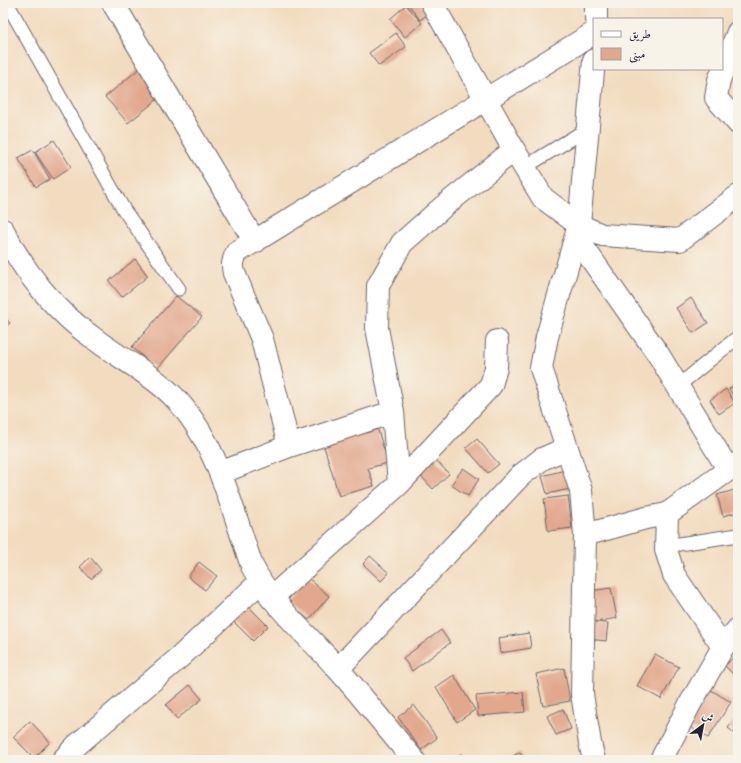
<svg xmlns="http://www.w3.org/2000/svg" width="741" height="763" font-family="Vollkorn,Amiri,serif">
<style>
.building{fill:#e2a88e}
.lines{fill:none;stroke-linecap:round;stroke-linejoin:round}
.lane-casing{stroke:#6b6369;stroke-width:15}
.street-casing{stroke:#6b6369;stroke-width:24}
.lane{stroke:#fff;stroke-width:13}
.street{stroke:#fff;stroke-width:22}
</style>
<rect width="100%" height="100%" fill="#f7f3e8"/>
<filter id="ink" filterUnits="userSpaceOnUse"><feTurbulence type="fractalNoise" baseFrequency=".025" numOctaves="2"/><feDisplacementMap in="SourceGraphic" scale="8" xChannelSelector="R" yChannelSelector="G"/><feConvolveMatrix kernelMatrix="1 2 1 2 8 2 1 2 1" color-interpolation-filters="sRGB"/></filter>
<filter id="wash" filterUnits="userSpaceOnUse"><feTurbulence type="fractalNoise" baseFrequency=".012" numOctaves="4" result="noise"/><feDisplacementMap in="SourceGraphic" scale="16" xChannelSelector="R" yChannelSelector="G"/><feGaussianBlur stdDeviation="0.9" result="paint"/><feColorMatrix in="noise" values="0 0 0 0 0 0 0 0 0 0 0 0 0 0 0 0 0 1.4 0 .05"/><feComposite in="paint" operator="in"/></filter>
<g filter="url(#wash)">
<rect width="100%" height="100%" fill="#f2dcbf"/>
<g id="blocks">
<path class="building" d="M 411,3 L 425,3 L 431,12 L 420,20 L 409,5 Z
M 406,5 L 422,23 L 405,37 L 390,19 Z
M 396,33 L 406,47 L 379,66 L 369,53 Z
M 140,68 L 163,95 L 128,123 L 105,97 Z
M 54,140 L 71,167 L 53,179 L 35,152 Z
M 33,150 L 50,179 L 36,187 L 18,158 Z
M 135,259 L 148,276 L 122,297 L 109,281 Z
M 176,296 L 202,317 L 157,369 L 132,347 Z
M 691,298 L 708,323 L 693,333 L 676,308 Z
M 3,315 L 10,323 L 3,329 Z
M 738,383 L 738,402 L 737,402 L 729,389 Z
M 726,389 L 735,403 L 719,414 L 710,400 Z
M 377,427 L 388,463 L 368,468 L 374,486 L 339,496 L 323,443 Z
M 477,439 L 499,464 L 488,473 L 466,448 Z
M 434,458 L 449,474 L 433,489 L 418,473 Z
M 463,468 L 479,479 L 468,496 L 451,485 Z
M 565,470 L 570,489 L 547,494 L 542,476 Z
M 738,489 L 738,512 L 723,516 L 717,495 Z
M 568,496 L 572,528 L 548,531 L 544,499 Z
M 370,556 L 389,573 L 381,581 L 363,564 Z
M 90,557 L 101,570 L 91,579 L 80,567 Z
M 199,562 L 217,576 L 205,590 L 188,577 Z
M 307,577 L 329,596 L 309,620 L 287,601 Z
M 611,588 L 617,618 L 596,622 L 608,623 L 606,641 L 589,639 L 591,621 L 595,622 L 590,591 Z
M 245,603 L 268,626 L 253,641 L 230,618 Z
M 441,630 L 450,643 L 412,671 L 403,658 Z
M 529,633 L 531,648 L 500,653 L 498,638 Z
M 738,653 L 738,679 L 725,666 Z
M 655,654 L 679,667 L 661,699 L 637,686 Z
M 564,668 L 570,701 L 543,706 L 536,674 Z
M 454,675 L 475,710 L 457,722 L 436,687 Z
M 190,685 L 202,699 L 177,719 L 166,705 Z
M 706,687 L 731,702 L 708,738 L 684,723 Z
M 523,692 L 525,712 L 478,716 L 476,696 Z
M 414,705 L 437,738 L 421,750 L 398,717 Z
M 563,709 L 571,729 L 556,735 L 547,716 Z
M 738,715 L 738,736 L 728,728 Z
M 30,721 L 50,742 L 34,758 L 13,737 Z
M 520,752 L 524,760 L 506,760 Z
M 3,753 L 14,760 L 3,760 Z
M 461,754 L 465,760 L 451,760 Z"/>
</g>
</g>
<g filter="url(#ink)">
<use href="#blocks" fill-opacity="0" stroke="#6b6369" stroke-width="1"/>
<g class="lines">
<defs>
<path id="lane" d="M 7,3 L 124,210 L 179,289
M 525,167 L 589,128
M 678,386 L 738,337
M 666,546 L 738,535"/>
<path id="street" d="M 113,3 L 255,242
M 432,3 L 514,150 L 543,198 L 579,225 L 602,235 L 680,240 L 738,196
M 596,19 L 596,3
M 738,32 L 719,80 L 716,98 L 738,123
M 594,60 L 579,225 L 547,337 L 541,368 L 581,491 L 585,535 L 582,694 L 590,743 L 594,760
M 3,230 C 24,273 57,313 96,340 C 121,359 150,373 172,395 C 217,440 231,507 252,566 C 272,606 308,635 337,668 C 364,698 388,730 414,760
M 576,237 L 658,354 L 728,469
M 289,446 L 262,339 L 234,273 C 232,264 233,260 237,252 L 594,33
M 220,473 L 289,446 L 393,412
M 399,484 L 393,412 L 377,328 L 378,286 L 402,243 L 444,206 L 514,150
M 667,514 L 666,550 L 674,575 L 723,647
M 585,535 L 646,518 L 667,514 L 738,463
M 271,598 L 399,484 L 491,385 L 496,368 L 497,341
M 338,669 L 520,476 L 542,459 L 567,448
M 63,760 L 77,745 L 180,657 L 260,582
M 661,760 L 690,704 L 723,647 L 738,629"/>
</defs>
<use href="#lane" class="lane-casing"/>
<use href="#street" class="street-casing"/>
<use href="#lane" class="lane"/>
<use href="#street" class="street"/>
</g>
</g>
<rect width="741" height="763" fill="none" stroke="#f7f3e8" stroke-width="16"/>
<rect x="593" y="18" width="130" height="52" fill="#f7f3e8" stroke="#a29fa3"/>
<rect x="601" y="31" width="20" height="6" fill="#ffffff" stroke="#a29fa3"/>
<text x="629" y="38" font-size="12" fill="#22223b">طريق</text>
<rect x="601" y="48" width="20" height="12" fill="#e2a88e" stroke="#a29fa3"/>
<text x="629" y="58" font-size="12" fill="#22223b">مبنى</text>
<g transform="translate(703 725) rotate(32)" stroke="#f7f3e8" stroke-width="3" paint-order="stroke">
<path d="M0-3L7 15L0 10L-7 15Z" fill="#22223b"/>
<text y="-6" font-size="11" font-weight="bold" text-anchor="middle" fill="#22223b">ش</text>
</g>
</svg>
